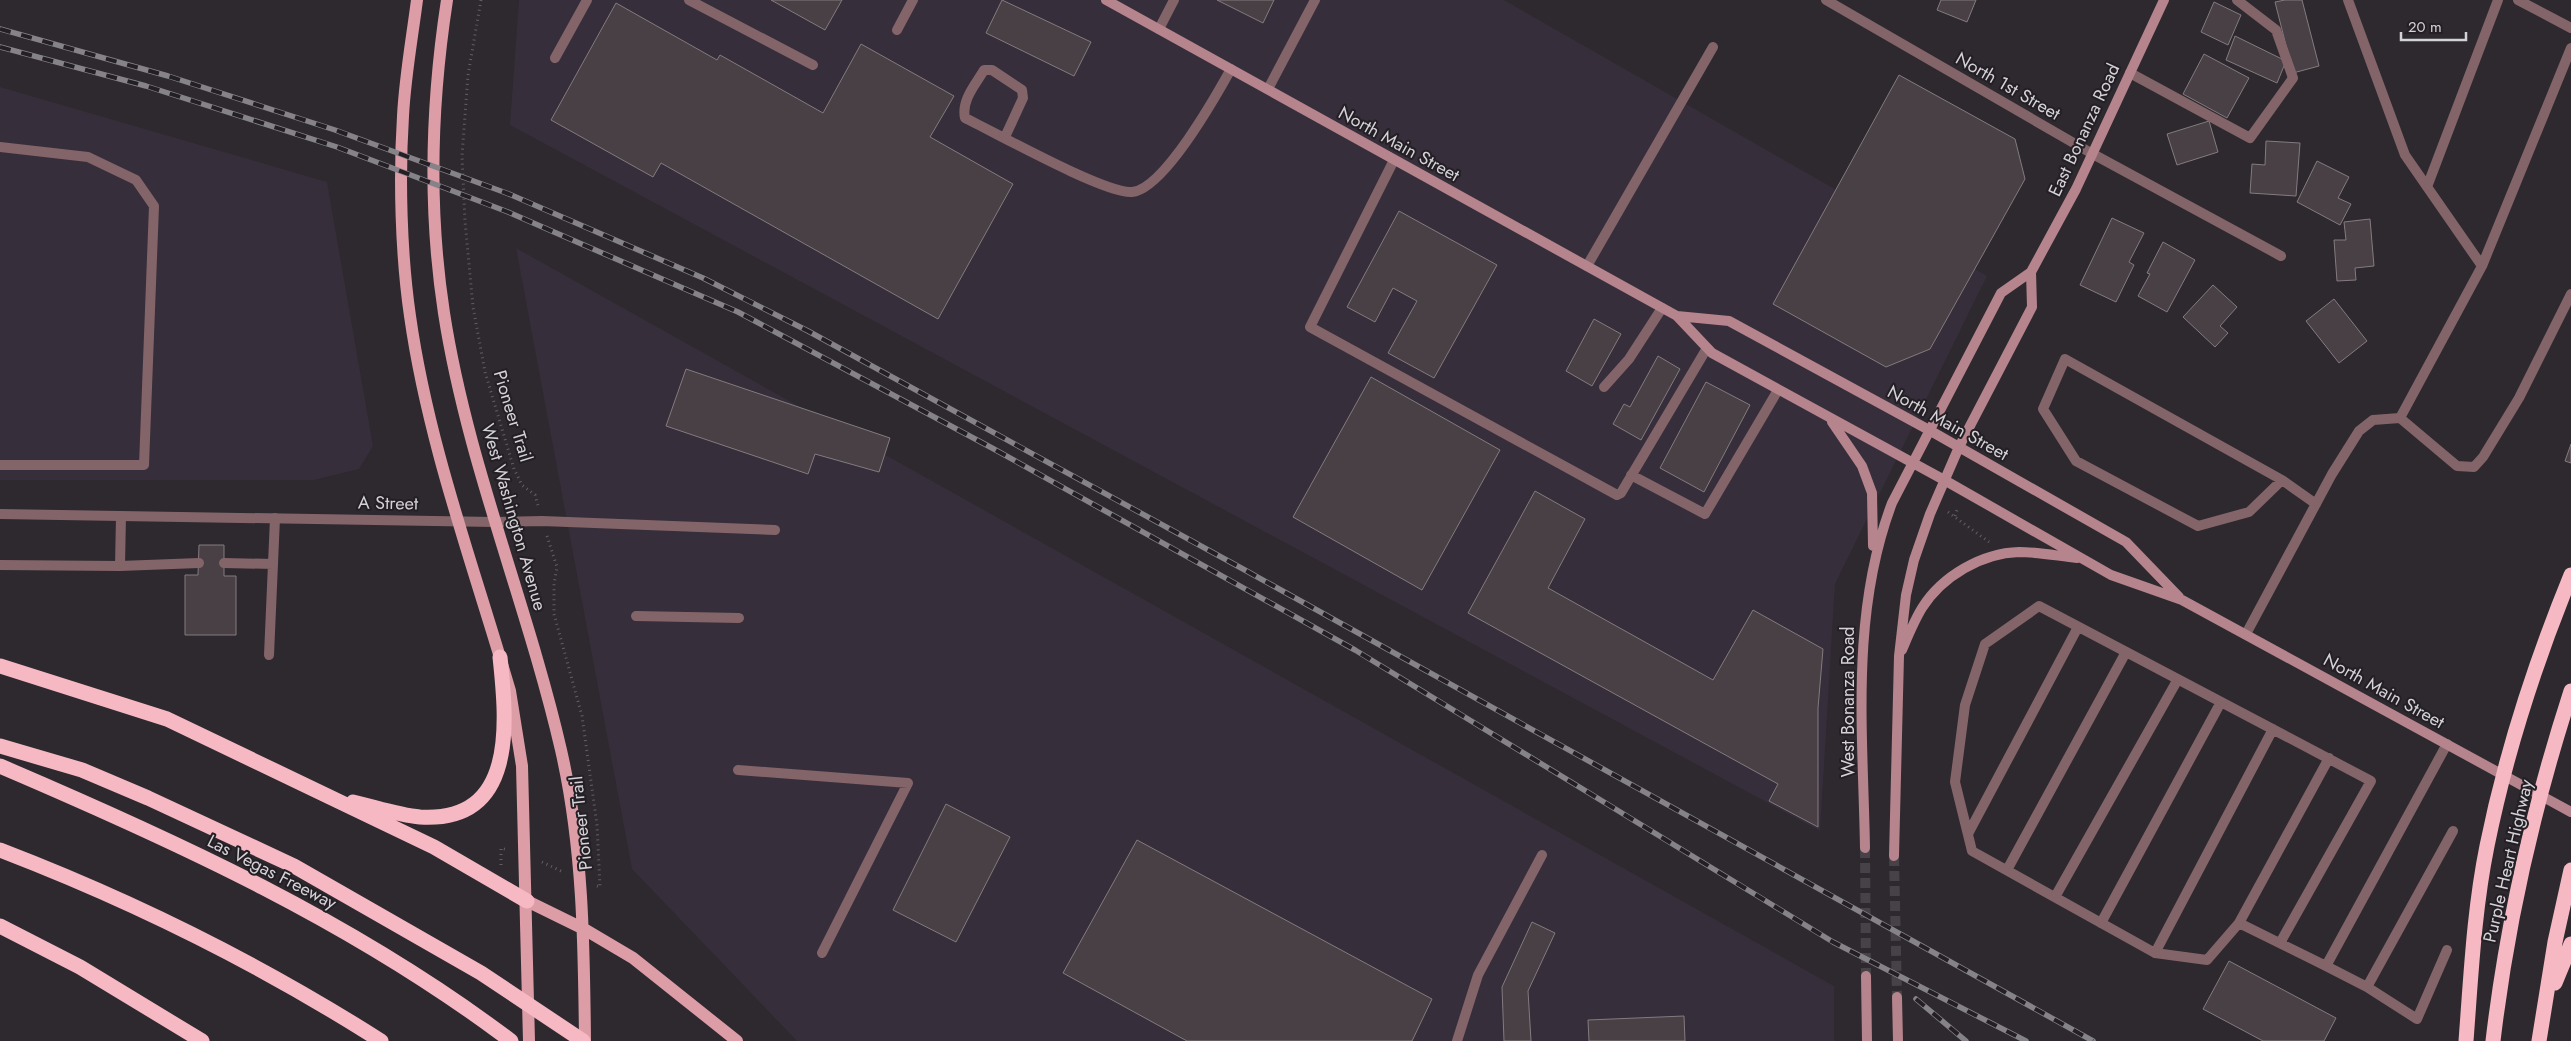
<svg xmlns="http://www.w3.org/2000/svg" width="2571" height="1041" font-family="Jost,sans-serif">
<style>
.built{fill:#362e3a}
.building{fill:#484044;stroke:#847b7f}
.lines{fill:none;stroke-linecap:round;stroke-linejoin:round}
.secondary-tunnel{stroke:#464248;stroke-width:10;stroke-dasharray:10 5;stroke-linecap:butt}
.path{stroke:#635f65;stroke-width:3;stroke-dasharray:1 4;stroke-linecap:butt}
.service{stroke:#836469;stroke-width:10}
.minor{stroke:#836469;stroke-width:10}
.tertiary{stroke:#836469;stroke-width:10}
.secondary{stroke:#b5848c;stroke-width:10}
.primary{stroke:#dc9da7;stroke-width:12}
.motorway{stroke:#f6b8c2;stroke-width:15}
.rail-casing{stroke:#868388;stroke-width:5.5}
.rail{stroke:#231f25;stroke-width:4;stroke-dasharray:11;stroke-linecap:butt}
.labels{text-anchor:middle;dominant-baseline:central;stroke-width:4;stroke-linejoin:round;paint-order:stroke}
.street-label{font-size:18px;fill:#d4d2d6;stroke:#231f25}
</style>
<rect width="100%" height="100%" fill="#2d292f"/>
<path class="built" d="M 519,0 L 1504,0 L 1987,276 L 1835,584 L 1820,831 L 510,125 Z
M 0,87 L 327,182 L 373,446 L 359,469 L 314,480 L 0,480 Z
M 516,248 L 1834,986 L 1834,1041 L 797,1041 L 632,869 Z"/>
<path class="building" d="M 771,0 L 842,0 L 825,30 Z
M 1002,0 L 1091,42 L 1074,76 L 986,33 Z
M 1217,0 L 1274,0 L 1263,23 Z
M 1941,0 L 1976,0 L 1967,22 L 1937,10 Z
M 2285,0 L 2302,0 L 2319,66 L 2293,73 L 2275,2 Z
M 2214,2 L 2241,15 L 2228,45 L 2201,32 Z
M 616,3 L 717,60 L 720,55 L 823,113 L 861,44 L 954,96 L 930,137 L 1013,184 L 938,319 L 661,163 L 653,177 L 551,120 Z
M 2235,36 L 2286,61 L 2277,83 L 2226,60 Z
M 2204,54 L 2249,78 L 2227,118 L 2183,94 Z
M 1899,75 L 2015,139 L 2025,179 L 1930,349 L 1886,367 L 1773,304 Z
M 2209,121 L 2218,152 L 2177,165 L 2167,134 Z
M 2266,141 L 2300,143 L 2296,196 L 2250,193 L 2252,164 L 2265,165 Z
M 2317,161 L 2349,177 L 2338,198 L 2351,204 L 2340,225 L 2297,202 Z
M 1399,211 L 1497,265 L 1434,378 L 1388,353 L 1417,301 L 1393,288 L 1375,322 L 1347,307 Z
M 2112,218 L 2144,233 L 2129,262 L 2134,265 L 2116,302 L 2080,285 Z
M 2370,219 L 2374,266 L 2355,268 L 2356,280 L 2337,281 L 2334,240 L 2346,240 L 2344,222 Z
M 2163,242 L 2195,260 L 2167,312 L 2138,296 L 2150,274 L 2147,273 Z
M 2213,285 L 2237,307 L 2220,326 L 2228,333 L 2215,347 L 2183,317 Z
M 2334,299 L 2367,341 L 2339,363 L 2306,321 Z
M 1594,319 L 1621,334 L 1592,386 L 1566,371 Z
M 1658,356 L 1680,369 L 1641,440 L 1613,424 L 1624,404 L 1630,407 Z
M 686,369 L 890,438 L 879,472 L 815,454 L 808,474 L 666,426 Z
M 1371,377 L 1500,450 L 1422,590 L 1293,517 Z
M 1706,382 L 1750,405 L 1704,492 L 1660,468 Z
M 2571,444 L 2571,463 L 2565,461 Z
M 1535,491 L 1585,519 L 1548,588 L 1713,680 L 1753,610 L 1823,649 L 1818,708 L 1818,827 L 1769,801 L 1778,784 L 1468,613 Z
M 199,545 L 224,545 L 224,576 L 236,576 L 236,635 L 185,635 L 185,575 L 198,575 Z
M 946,804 L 1010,837 L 956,942 L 893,910 Z
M 1137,840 L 1432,999 L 1412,1041 L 1187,1041 L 1063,973 Z
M 1532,922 L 1555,933 L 1528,991 L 1531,1041 L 1504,1041 L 1502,987 Z
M 2229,961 L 2336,1018 L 2324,1041 L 2263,1041 L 2203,1009 Z
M 1684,1016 L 1685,1041 L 1589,1041 L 1588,1020 Z"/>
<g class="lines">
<path class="secondary-tunnel" d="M 1865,848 L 1866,976
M 1894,856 L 1897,997"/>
<path class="path" d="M 481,0 L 468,75 L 462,156 L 465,221 L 473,307 L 485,372 L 514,469 L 522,485 L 535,495 L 538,506
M 1948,512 L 1989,542
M 1955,516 L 1958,507
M 547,536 L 557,567 L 554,584 L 554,614 L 582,716 L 597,825 L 600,887 L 597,886
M 542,862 L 563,872
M 501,865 L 501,848 L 508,850"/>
<path class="service" d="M 689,0 L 813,65
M 2348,0 L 2405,155 L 2482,266
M 2518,0 L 2571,28
M 1159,29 L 1174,0
M 897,30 L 913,0
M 555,58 L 587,0
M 2130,73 L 2250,138 L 2293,78 L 2276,30 L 2237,0
M 1268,89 L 1315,0
M 1005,137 L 1023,98 L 1022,90 L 992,70 L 984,70 C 976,84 961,100 965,118 C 996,133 1105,194 1132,192 C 1164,189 1216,96 1231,69
M 0,147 L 88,157 L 136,180 L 154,206 L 144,465 L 0,465
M 1394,160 L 1310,327 L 1617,495 L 1621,493 L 1707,348
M 2427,187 L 2498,0
M 1587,266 L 1713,47
M 1604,387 L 1629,359 L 1662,308
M 2400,418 L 2457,466 L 2474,467 L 2483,457 L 2519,398 L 2571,294
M 1631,475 L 1705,514 L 1778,390
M 2282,480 L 2249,512 L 2198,526 L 2076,461 L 2043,409 L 2065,359 L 2282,480 L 2316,504
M 224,563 L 273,564
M 0,565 L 120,566 L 199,563
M 120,566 L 121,516
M 636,616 L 739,618
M 2246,634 L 2332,474 L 2359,431 L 2373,420 L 2400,418 L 2482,266 L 2571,48
M 269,655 L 275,518
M 738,770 L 908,783 L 822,953
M 1968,834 L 2078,627
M 2007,870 L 2126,652
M 2055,897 L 2178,679
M 2101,923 L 2221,702
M 2239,923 L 2329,758
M 2280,943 L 2371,781 L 2039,606 L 1985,644 L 1965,705 L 1955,782 L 1972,851 L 2155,953 L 2207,960 L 2239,923 L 2326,966 L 2447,744
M 2155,953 L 2273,729
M 2326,966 L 2367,987 L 2453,831
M 2367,987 L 2417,1019 L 2447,950
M 1457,1041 L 1478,975 L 1542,855"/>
<path class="minor" d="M 1826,0 L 2091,153 L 2281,256
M 494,522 L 542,521 L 775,530"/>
<path class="tertiary" d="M 0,514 L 494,522"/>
<path class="secondary" d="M 1106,0 L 1677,316 L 1712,353 L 1946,481 L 2111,575 L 2182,600 L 2571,812
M 1677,316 L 1729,321 L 1929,430 L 2126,542 L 2179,597
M 1832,422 L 1862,466 L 1872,493 L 1873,546
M 1902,650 C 1908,636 1914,621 1922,608 C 1942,576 1982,553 2019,552 C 2038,552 2058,556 2077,558
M 1865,848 C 1863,732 1850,614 1892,503 L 2001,293 L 2031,272 L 2076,189 L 2164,0
M 1894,856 L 1899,656 L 1906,595 L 1914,560 L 1930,514 L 1959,447 L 2032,307 L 2031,272
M 1866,976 L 1867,1041
M 1897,997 L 1898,1041"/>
<path class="primary" d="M 417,0 C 412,39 405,77 403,116 C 399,178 401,254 410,316 C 428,444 474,567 510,691 L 522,766 L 529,1041
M 447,0 C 431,104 428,209 444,313 C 467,462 527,603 561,750 C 583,846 584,943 585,1041
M 527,901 L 584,929 L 633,958 L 737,1041"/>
<path class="motorway" d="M 0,666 L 167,719 L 434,847 L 527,901
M 0,746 L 82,770 L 148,798 L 294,866 L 481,973 L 583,1041
M 0,766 C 178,842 355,923 511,1041
M 353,802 C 375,807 398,815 420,817 C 517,823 507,723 500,657
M 0,850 C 133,901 260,964 381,1041
M 0,926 L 80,967 L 202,1041
M 2555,983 L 2571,944
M 2466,1041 C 2471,976 2474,910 2487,846 C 2506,752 2535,663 2571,575
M 2493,1041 C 2507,922 2534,805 2571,691
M 2539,1041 L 2555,942 L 2571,870"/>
<defs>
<path id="rail" d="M 0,29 L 168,76 L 335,130 L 509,194 L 703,278 L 808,331 L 1243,569 L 2093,1041
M 0,47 L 146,86 L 337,147 L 508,212 L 738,312 L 992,448 L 1355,650 L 1833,942 L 2026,1041
M 1916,999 L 1966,1041"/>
</defs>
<use href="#rail" class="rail-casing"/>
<use href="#rail" class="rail"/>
</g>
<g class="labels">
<g class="street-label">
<text transform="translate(2008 86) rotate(30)">North 1st Street</text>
<text transform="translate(2084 130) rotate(-65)">East Bonanza Road</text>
<text transform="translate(1399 144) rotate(29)">North Main Street</text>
<text transform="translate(513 416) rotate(73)">Pioneer Trail</text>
<text transform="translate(1948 423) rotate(29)">North Main Street</text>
<text transform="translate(388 503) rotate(1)">A Street</text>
<text transform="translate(514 517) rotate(74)">West Washington Avenue</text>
<text transform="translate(2384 691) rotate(29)">North Main Street</text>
<text transform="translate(1848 702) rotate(-90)">West Bonanza Road</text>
<text transform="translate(581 823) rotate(-96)">Pioneer Trail</text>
<text transform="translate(2508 861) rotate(-77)">Purple Heart Highway</text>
<text transform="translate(272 872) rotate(27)">Las Vegas Freeway</text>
</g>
</g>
<path d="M2401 32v8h65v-8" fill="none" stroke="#d4d2d6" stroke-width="2.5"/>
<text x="2408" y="32" font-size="15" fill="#d4d2d6" stroke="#231f25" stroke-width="4" paint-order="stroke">20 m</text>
</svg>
